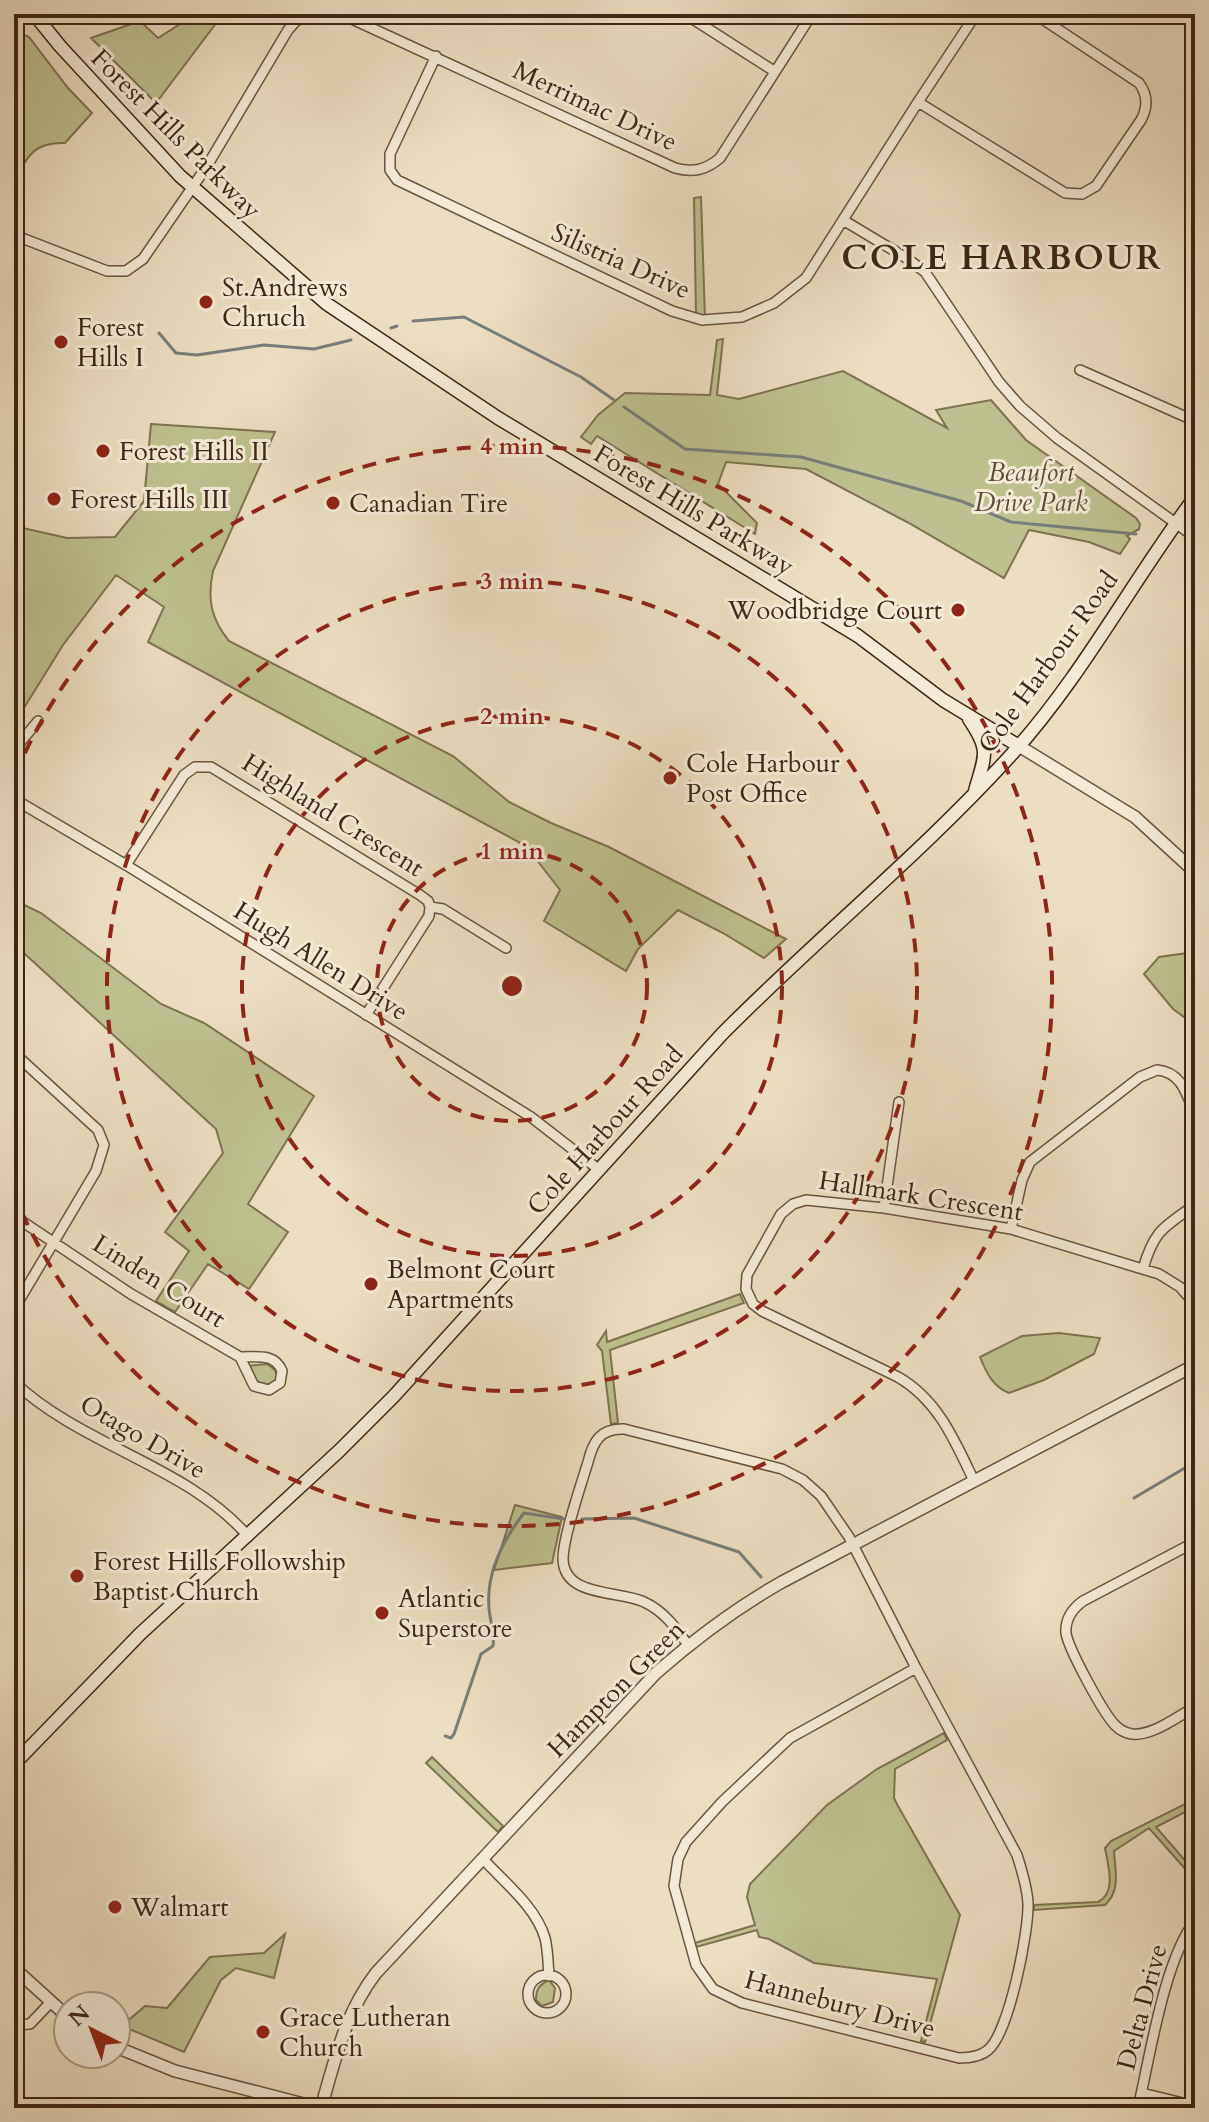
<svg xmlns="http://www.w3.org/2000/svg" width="1209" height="2122" font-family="Cardo,serif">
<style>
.green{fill:#bec08f;stroke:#7e7352;stroke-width:2}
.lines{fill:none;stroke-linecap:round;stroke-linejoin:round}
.stream{stroke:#777e7b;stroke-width:3}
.minor-casing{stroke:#695441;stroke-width:12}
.tertiary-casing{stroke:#695441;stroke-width:14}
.secondary-casing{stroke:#3d2616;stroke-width:15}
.minor{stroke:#f3ead7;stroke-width:9}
.tertiary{stroke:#f3ead7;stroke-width:11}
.secondary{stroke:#f3ead7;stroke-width:12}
.ring{fill:none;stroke:#8f2418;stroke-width:4;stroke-dasharray:14 10}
.poi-dot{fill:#8f2418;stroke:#f3ead7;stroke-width:3}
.labels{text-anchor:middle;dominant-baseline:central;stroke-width:6;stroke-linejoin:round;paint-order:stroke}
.street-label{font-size:26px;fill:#3d2616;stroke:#f3ead7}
.poi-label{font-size:26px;fill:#3d2616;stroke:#f3ead7;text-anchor:start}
.park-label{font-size:26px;font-style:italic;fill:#5d4c34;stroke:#f3ead7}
.district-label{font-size:34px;font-weight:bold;letter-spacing:2px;fill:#3d2616;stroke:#f3ead7}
.centre{fill:#8f2418;stroke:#f3ead7;stroke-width:4}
.ring-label{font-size:24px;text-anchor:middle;font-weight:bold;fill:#8f2418;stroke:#f3ead7;stroke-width:6;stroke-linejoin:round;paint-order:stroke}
</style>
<rect width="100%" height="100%" fill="#ecdec2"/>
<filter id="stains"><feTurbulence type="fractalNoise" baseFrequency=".0025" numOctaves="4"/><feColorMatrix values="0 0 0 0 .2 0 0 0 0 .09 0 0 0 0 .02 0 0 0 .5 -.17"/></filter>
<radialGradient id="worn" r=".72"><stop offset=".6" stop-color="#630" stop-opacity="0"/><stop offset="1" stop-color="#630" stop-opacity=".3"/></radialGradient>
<path class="green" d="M 196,14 L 223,14 L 156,103 L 91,38 L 140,21 L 158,38 Z
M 16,31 L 29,37 L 68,88 L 92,113 L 65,143 C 33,142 28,156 14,182 L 14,159 L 17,153 L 14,151 L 14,32 Z
M 701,197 L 705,318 L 696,316 L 694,198 Z
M 723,339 L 717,395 L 739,399 L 843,371 L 947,428 L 936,410 L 991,400 L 1026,440 L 1136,518 L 1140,524 L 1139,529 L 1127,536 L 1130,539 L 1120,554 L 1089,542 L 1029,530 L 1004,578 L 907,522 L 806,469 L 726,462 L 718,484 L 757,523 L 755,534 L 597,436 L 591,444 L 581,437 L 598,415 L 625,393 L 710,395 L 717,340 Z
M 151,424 L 275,432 L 213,571 C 207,599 211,619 229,641 L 453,756 L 509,802 L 551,823 L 609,847 L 786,939 L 764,958 L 723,933 L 678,910 L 638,949 L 626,971 L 544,921 L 560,890 L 526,846 L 148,642 L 164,607 L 116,575 L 63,645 L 14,724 L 14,526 L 67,538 L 115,537 L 144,501 Z
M 14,900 L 41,913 L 161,1004 L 204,1023 L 314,1096 L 248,1204 L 288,1232 L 249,1289 L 208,1264 L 175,1312 L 156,1301 L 189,1251 L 165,1232 L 223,1153 L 216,1129 L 14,944 Z
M 1195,952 L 1195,1025 L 1173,1009 L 1144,974 L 1159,957 Z
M 740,1294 L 744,1303 L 610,1350 L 618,1423 L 611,1424 L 602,1351 L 597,1345 L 606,1331 L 607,1342 Z
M 1059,1333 L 1100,1338 L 1094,1354 L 1044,1380 L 1009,1393 C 993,1387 986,1372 980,1357 L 1022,1336 Z
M 267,1364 L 275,1370 L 278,1378 L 269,1386 C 256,1384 253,1378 247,1366 Z
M 515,1505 L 562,1517 L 552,1563 L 494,1570 Z
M 944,1733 L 947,1740 L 895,1769 L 894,1798 L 898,1806 L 960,1915 L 925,2042 L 921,2041 L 937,1979 L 814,1963 L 769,1939 L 759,1937 L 757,1930 L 696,1947 L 695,1943 L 755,1925 L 747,1897 L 750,1884 L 827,1805 L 877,1769 Z
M 432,1757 L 503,1826 L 498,1832 L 426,1763 Z
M 1195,1799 L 1195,1807 L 1156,1827 L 1195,1872 L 1195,1880 L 1149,1828 L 1114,1851 C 1115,1870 1121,1891 1105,1905 L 1034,1910 L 1034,1905 L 1098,1902 C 1117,1893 1108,1865 1105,1848 L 1111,1841 Z
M 285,1934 L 274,1978 L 236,1968 L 221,1980 L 184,2052 L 122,2026 L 145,2006 L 167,2008 L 210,1957 L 264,1953 Z
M 549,1980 L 555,1988 L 553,2002 L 542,2006 L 536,2000 C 536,1989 539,1985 549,1980 Z"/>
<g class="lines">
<path class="stream" d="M 413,321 L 464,317 L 581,377 L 614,400
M 391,328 L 397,326
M 159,333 L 176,353 L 197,355 L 264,345 L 314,349 L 351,340
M 624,407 L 685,449 L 801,457 L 961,501 L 1011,522 L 1136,534
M 1134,1498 L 1195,1462
M 582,1519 L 634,1518 L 739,1552 L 761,1577
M 445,1736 L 451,1738 L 454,1734 L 481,1654 L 493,1646 C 495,1632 490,1622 489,1608 C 486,1573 503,1540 524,1513 L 564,1519"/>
<defs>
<path id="minor" d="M 341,14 L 675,168 C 693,173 706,170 720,158 L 812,14
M 685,14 L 774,71
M 976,14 L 918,102 L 1065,193 L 1082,194 L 1096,186 L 1141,120 C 1148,107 1148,95 1139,83 L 1035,14
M 436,56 L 390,154 L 390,170 L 397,180 L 672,311 L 702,320 L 742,317 L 774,303 L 806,278 L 918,102
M 843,220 L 908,259 L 925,272 L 999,382 L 1020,406 L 1057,438 L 1195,537
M 14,235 L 107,271 L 126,271 L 143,259 L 207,166 L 288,30 L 296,21 L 311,14
M 1080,370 L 1195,421
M 14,750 L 38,721
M 14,799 L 126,865 L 531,1117 L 598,1169
M 126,865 L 184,775 L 195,767 L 211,767 L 420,895 L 428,901 L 430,907 L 443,909 L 506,948
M 366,1015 L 429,916 L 430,907
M 14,1053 L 98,1130 L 104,1145 L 96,1171 L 14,1309
M 884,1208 L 899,1102
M 14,1216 L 131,1294 L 240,1357
M 1011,1229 L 1022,1180 L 1030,1162 L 1140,1077 L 1157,1070 C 1182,1072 1187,1095 1195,1115
M 1143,1269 C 1154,1230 1164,1227 1195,1205
M 240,1357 C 257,1357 275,1353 282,1371 L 280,1383 L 269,1390 L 254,1386 Z
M 14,1382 C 82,1446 185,1465 247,1535
M 974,1481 C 955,1441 938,1400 898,1377 L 762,1311 L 753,1304 L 746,1289 L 747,1275 L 781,1214 L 793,1204 L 806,1200 L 884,1208 L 1011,1229 L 1159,1274 L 1180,1287 L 1195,1304
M 1195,1542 L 1083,1601 C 1072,1609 1065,1619 1066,1633 C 1068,1648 1104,1715 1116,1726 C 1120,1730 1126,1733 1132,1734 C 1153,1736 1178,1716 1195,1707
M 688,1645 C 676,1628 664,1611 644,1602 C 620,1590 564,1598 563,1559 C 563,1537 581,1485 588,1462 C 593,1442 600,1428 624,1429 L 782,1469 L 803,1480 L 821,1496 L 849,1537 L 916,1668 L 1017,1855 C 1022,1871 1027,1886 1028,1903 C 1029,1931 1009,2033 988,2050 C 980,2057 969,2058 959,2058 L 742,2003 L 713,1989 L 696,1965 L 674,1886 L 678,1859 L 686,1842 L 722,1802 L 790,1738 L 916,1668
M 483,1859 C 504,1882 536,1907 545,1938 C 548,1950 548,1963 549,1976
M528 1994a19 19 0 1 1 38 0a19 19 0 1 1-38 0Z
M 14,2025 L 30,2024 L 51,2002
M 1142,2093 L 1195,2106
M 1138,2108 C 1150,2057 1164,1960 1195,1921"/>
<path id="tertiary" d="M 1019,746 L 1135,817 L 1195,872
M 14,1968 L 68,2017
M 116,2047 L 175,2071 L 319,2108
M 321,2108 C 335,2060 345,2013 376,1973 L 656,1673 C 696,1638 736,1608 782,1582 L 1195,1365"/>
<path id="secondary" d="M 34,14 L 60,46 L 180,176 L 327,304 L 498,418 L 858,636 L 943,700 L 1019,746
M 969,719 C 991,751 985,755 975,791
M 14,1764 L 140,1634 L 339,1451 L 394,1396 L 722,1034 C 816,939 921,854 1011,755 C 1082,677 1132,581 1195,497"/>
</defs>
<use href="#minor" class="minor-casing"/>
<use href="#tertiary" class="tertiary-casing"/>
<use href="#secondary" class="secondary-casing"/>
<use href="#minor" class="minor"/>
<use href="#tertiary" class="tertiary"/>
<use href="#secondary" class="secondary"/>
</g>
<g class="ring">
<circle cx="512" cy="986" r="135"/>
<circle cx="512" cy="986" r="270"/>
<circle cx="512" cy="986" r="405"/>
<path d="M15 775A540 540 0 1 1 15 1197"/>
</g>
<g class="poi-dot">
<circle cx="206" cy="302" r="8"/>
<circle cx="61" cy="342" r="8"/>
<circle cx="103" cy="451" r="8"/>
<circle cx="54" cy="499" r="8"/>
<circle cx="333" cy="503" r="8"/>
<circle cx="958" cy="610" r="8"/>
<circle cx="670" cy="778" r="8"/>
<circle cx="371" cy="1284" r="8"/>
<circle cx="77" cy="1576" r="8"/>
<circle cx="382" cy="1613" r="8"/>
<circle cx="115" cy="1907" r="8"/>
<circle cx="263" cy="2032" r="8"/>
</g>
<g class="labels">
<g class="street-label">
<text transform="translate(595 106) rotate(25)">Merrimac Drive</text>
<text transform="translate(176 134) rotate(45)">Forest Hills Parkway</text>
<text transform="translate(621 261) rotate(24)">Silistria Drive</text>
<text transform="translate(694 510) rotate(31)">Forest Hills Parkway</text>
<text transform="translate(1048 662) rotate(-54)">Cole Harbour Road</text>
<text transform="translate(333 815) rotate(32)">Highland Crescent</text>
<text transform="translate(321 961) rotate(32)">Hugh Allen Drive</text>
<text transform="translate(605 1130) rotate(-48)">Cole Harbour Road</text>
<text transform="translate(921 1196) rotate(9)">Hallmark Crescent</text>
<text transform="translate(159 1281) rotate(32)">Linden Court</text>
<text transform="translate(143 1437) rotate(30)">Otago Drive</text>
<text transform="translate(616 1689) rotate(-45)">Hampton Green</text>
<text transform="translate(840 2004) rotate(15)">Hannebury Drive</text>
<text transform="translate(1142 2007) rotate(-75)">Delta Drive</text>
</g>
<g class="poi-label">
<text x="222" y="287">St.Andrews<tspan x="222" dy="30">Chruch</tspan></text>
<text x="77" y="327">Forest<tspan x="77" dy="30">Hills I</tspan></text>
<text x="119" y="451">Forest Hills II</text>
<text x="70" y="499">Forest Hills III</text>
<text x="349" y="503">Canadian Tire</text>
<text x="942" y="610" text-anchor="end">Woodbridge Court</text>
<text x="686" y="763">Cole Harbour<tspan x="686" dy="30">Post Office</tspan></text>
<text x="387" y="1269">Belmont Court<tspan x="387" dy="30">Apartments</tspan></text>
<text x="93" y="1561">Forest Hills Followship<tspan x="93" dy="30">Baptist Church</tspan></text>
<text x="398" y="1598">Atlantic<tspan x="398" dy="30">Superstore</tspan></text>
<text x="131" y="1907">Walmart</text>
<text x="279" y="2017">Grace Lutheran<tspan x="279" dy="30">Church</tspan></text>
</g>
<g class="park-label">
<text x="1031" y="472">Beaufort<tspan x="1031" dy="30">Drive Park</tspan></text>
</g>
<g class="district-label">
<text x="1002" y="258">COLE HARBOUR</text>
</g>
</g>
<circle cx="512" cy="986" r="12" class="centre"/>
<g class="ring-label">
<text x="512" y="454">4 min</text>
<text x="512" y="589">3 min</text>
<text x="512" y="724">2 min</text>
<text x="512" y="859">1 min</text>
</g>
<rect width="1209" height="2122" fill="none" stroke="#ecdec2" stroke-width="48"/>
<rect x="16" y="16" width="1177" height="2090" fill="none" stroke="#3d2616" stroke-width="4"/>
<rect x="24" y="24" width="1161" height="2074" fill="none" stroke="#3d2616" stroke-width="2"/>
<g transform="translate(92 2030) rotate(318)"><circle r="38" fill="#f3ead7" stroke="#aa9c8a" stroke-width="2"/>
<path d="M0-6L14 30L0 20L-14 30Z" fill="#8f2418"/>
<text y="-12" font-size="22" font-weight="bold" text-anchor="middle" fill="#3d2616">N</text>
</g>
<rect width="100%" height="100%" filter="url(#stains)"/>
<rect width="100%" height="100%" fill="url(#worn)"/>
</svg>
